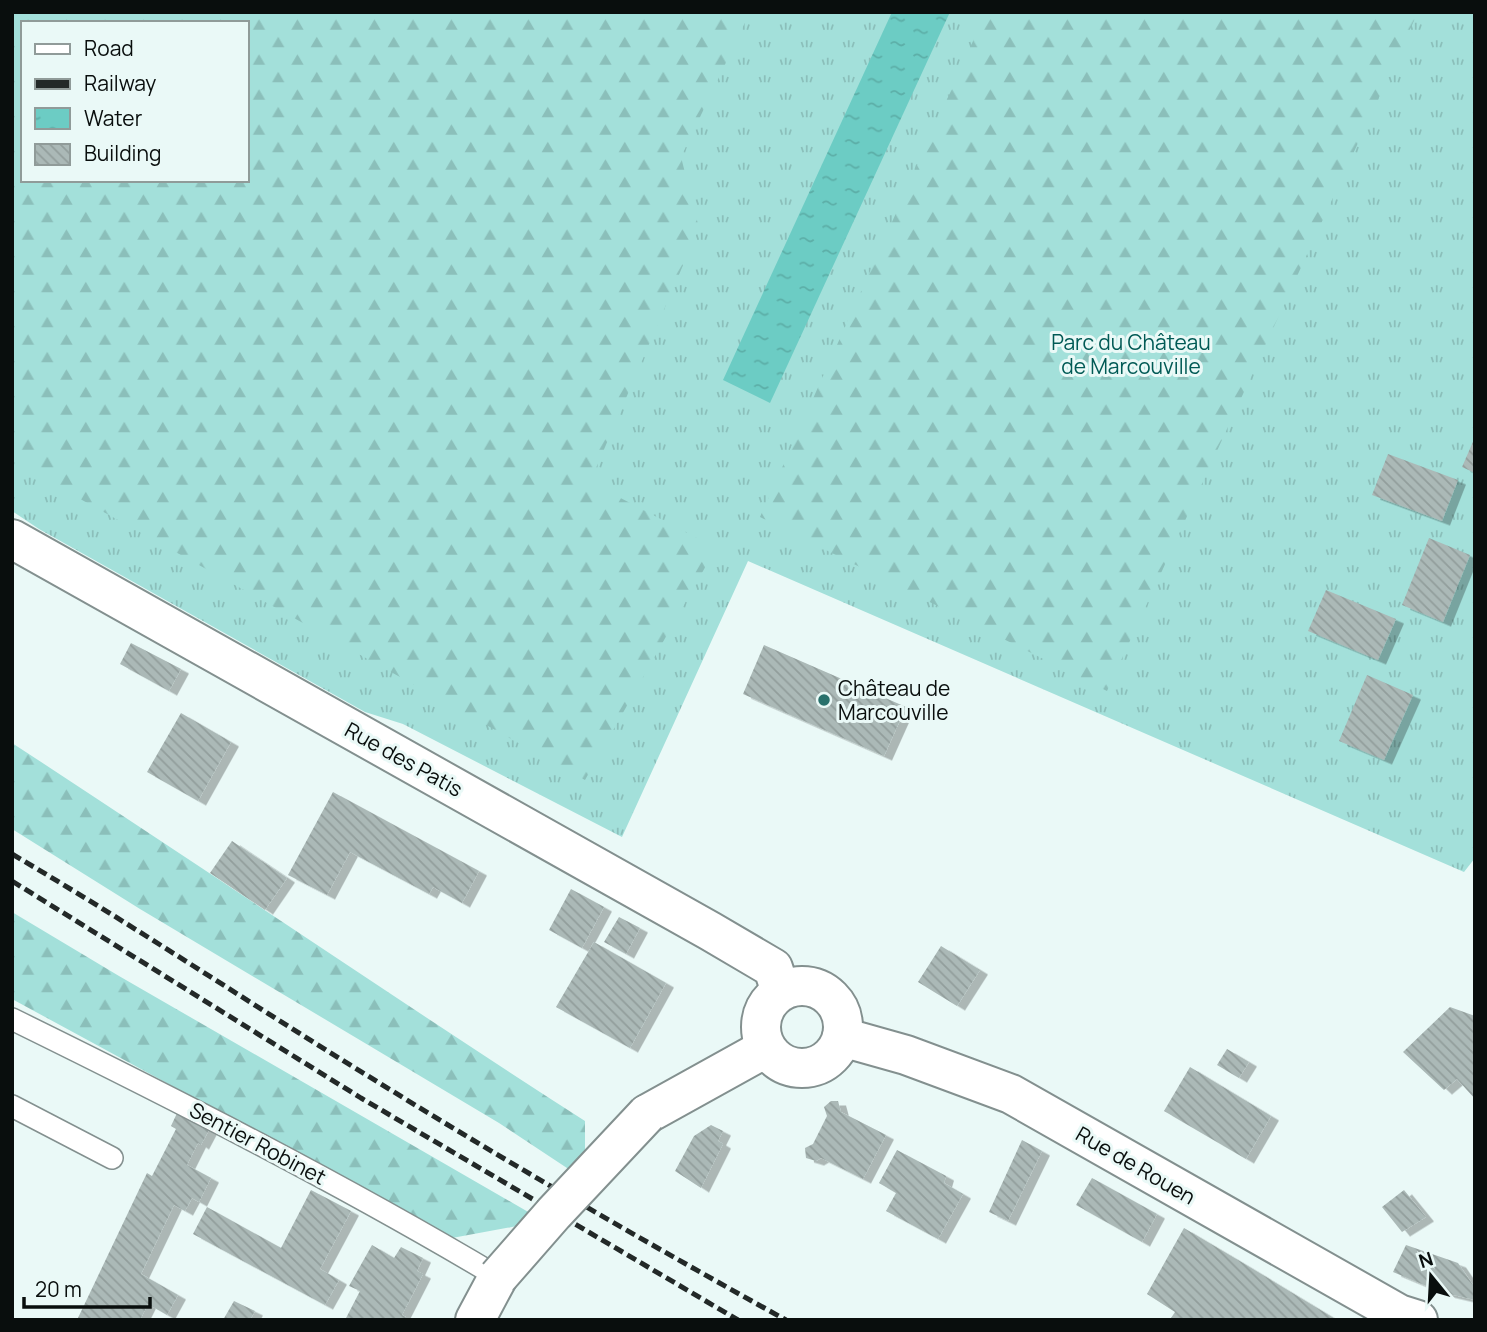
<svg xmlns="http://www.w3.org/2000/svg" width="1487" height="1332" font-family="Manrope,sans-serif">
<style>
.grass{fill:url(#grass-tufts);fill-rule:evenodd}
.forest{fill:url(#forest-firs);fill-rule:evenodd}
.water{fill:url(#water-ripples)}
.building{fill:url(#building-back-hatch);filter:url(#shadow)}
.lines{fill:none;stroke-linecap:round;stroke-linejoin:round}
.service-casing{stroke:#83908f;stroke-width:24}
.tertiary-casing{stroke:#83908f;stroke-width:42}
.secondary-casing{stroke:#83908f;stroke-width:42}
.service{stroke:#fff;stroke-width:21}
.tertiary{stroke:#fff;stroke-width:38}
.secondary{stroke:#fff;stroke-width:38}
.rail{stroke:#232928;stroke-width:5;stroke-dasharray:10 5;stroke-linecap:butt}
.secondary-bridge-casing{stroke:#83908f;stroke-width:42;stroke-linecap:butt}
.secondary-bridge{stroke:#fff;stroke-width:38}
.poi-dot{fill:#28716c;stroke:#eaf9f7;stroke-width:2.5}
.labels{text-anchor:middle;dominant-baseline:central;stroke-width:6;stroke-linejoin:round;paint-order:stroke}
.park-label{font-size:21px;fill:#005a55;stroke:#eaf9f7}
.poi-label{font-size:21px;fill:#090e0d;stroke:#eaf9f7;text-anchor:start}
.street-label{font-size:21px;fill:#090e0d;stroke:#eaf9f7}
</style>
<defs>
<pattern id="grass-tufts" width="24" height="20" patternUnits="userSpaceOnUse" patternTransform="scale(1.75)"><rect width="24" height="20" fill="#a3e0da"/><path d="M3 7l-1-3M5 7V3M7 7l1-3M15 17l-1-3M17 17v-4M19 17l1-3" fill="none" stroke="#8bbfba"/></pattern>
<pattern id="forest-firs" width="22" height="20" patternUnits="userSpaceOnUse" patternTransform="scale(1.75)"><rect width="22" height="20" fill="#a3e0da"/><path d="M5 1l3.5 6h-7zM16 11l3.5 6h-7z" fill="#8bbfba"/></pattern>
<pattern id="water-ripples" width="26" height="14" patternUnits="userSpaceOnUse" patternTransform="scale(1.75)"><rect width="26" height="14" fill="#6cccc4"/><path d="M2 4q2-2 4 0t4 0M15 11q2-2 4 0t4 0" fill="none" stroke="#5caea7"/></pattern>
<pattern id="building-back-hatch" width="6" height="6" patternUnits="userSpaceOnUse" patternTransform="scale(1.75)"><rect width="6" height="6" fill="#abb9b7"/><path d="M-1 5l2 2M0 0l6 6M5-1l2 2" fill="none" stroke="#929e9c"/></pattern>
<filter id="shadow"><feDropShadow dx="8" dy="4.5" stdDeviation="0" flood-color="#0004"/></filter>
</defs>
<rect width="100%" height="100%" fill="#eaf9f7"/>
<path class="grass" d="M 12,12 L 1475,12 L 1475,858 L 1464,872 L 748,561 L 622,837 L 403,724 L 365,712 L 39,529 L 12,511 ZM 23,23 L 247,23 L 247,180 L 23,180 Z"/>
<path class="forest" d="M 12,12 L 750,12 L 681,157 L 699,228 L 590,482 L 716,548 L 585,780 L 12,461 ZM 23,23 L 247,23 L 247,180 L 23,180 Z
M 986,12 L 1418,12 L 1107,691 L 760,517 Z
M 12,743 C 204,868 392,997 585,1121 L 585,1153 L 570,1170 L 499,1123 L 140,909 L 12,829 Z
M 12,912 L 119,976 L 530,1213 L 517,1226 L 452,1238 L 12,999 Z"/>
<path class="water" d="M 892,12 L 950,12 L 770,403 L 723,380 Z"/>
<path class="building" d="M 1475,437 L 1475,473 L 1462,467 Z
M 1388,454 L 1458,480 L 1442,521 L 1372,495 Z
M 1429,538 L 1470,555 L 1443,622 L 1402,605 Z
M 1326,590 L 1396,619 L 1378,660 L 1308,631 Z
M 131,643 L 181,669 L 169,691 L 120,664 Z
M 764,645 L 906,707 L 884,756 L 743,694 Z
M 1367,675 L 1413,695 L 1384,760 L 1339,741 Z
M 181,713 L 231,742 L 198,801 L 147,772 Z
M 333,792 L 479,871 L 462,903 L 433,887 L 429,894 L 350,852 L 327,895 L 288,875 Z
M 232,841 L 287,878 L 265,910 L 210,873 Z
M 571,889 L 604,907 L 582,948 L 549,930 Z
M 619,917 L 640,928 L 626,954 L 604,942 Z
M 594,942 L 666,983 L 630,1048 L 556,1007 Z
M 941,946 L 980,970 L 957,1006 L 918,982 Z
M 1450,1007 L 1475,1016 L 1475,1099 L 1457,1079 L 1444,1090 L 1403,1052 Z
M 1227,1049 L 1249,1062 L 1239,1078 L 1217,1065 Z
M 1190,1067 L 1271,1116 L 1246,1159 L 1164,1111 Z
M 831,1101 L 838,1101 L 841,1112 L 886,1135 L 863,1179 L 821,1158 L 816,1161 L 806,1158 L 805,1148 L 813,1144 L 827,1116 L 824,1107 Z
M 178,1111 L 210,1128 L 201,1145 L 198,1143 L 187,1165 L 211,1178 L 199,1202 L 192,1198 L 185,1211 L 174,1205 L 141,1274 L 178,1295 L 167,1315 L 148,1304 L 140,1320 L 77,1320 L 147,1173 L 152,1176 L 176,1129 L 171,1126 Z
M 711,1125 L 723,1131 L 718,1141 L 723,1144 L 701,1188 L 675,1171 L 694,1136 Z
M 1022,1140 L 1042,1151 L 1008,1221 L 989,1212 Z
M 897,1150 L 946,1176 L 944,1183 L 963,1194 L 938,1239 L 886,1211 L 896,1193 L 879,1183 Z
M 1092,1178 L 1157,1214 L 1142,1242 L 1076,1205 Z
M 311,1190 L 351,1211 L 320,1269 L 339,1280 L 325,1305 L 193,1234 L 207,1207 L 281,1248 Z
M 1404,1190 L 1426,1217 L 1402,1232 L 1382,1207 Z
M 1184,1228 L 1243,1263 L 1337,1320 L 1171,1318 L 1175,1312 L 1147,1294 Z
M 372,1245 L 394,1258 L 401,1247 L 423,1258 L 417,1271 L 423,1274 L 402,1315 L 406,1317 L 405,1320 L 345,1320 L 360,1291 L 349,1286 Z
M 1406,1245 L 1458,1263 L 1475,1288 L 1475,1300 L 1441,1292 L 1393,1272 Z
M 234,1301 L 255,1311 L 250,1320 L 223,1320 Z"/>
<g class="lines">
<defs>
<path id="service" d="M 12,1019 C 177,1100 340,1183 498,1277
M 12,1106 L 112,1158"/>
<path id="tertiary" d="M 842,1037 L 906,1055 L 1011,1094 L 1399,1314 L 1418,1320"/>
<path id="secondary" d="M 12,539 L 710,931 L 773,968 L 781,992
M761 1027a41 41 0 1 1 82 0a41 41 0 1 1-82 0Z
M 647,1114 L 766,1048
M 475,1320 L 498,1277"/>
</defs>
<use href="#service" class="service-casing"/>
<use href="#tertiary" class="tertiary-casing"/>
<use href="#secondary" class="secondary-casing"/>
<use href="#service" class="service"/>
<use href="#tertiary" class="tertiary"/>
<use href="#secondary" class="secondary"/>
<path class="rail" d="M 12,854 C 133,925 249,1003 368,1076 C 505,1161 645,1242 786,1320
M 12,881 L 361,1098 L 738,1320"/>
<defs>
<path id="secondary-bridge" d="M 498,1277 L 554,1213 L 647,1114"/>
</defs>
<use href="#secondary-bridge" class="secondary-bridge-casing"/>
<use href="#secondary-bridge" class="secondary-bridge"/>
</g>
<circle class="poi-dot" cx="824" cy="700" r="7"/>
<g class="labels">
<g class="park-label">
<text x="1131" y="342">Parc du Château<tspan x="1131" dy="24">de Marcouville</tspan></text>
</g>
<g class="poi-label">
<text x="838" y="688">Château de<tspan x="838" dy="24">Marcouville</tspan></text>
</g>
<g class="street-label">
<text transform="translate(404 759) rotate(29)">Rue des Patis</text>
<text transform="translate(258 1143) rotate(28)">Sentier Robinet</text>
<text transform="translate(1136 1165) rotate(30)">Rue de Rouen</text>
</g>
</g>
<rect width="1487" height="1332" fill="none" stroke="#090e0d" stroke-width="28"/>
<rect x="21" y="21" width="228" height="161" fill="#eaf9f7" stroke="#909b99" stroke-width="2"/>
<rect x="35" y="44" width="35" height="10" fill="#ffffff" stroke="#909b99" stroke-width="2"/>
<text x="84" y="56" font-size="21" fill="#090e0d">Road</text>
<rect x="35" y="79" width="35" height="10" fill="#232928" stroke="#909b99" stroke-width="2"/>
<text x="84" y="91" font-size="21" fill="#090e0d">Railway</text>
<rect x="35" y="108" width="35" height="21" fill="url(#water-ripples)" stroke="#909b99" stroke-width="2"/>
<text x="84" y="126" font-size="21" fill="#090e0d">Water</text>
<rect x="35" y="144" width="35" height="21" fill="url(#building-back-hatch)" stroke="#909b99" stroke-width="2"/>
<text x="84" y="161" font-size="21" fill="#090e0d">Building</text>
<g transform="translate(1431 1276) rotate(342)" stroke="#eaf9f7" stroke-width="5" paint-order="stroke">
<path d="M0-5L12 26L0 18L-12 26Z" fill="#090e0d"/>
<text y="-10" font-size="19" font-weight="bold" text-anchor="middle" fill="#090e0d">N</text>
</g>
<path d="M24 1297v10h126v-10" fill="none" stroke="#090e0d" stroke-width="3.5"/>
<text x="35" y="1297" font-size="21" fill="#090e0d" stroke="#eaf9f7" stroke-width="5" paint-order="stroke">20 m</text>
</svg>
